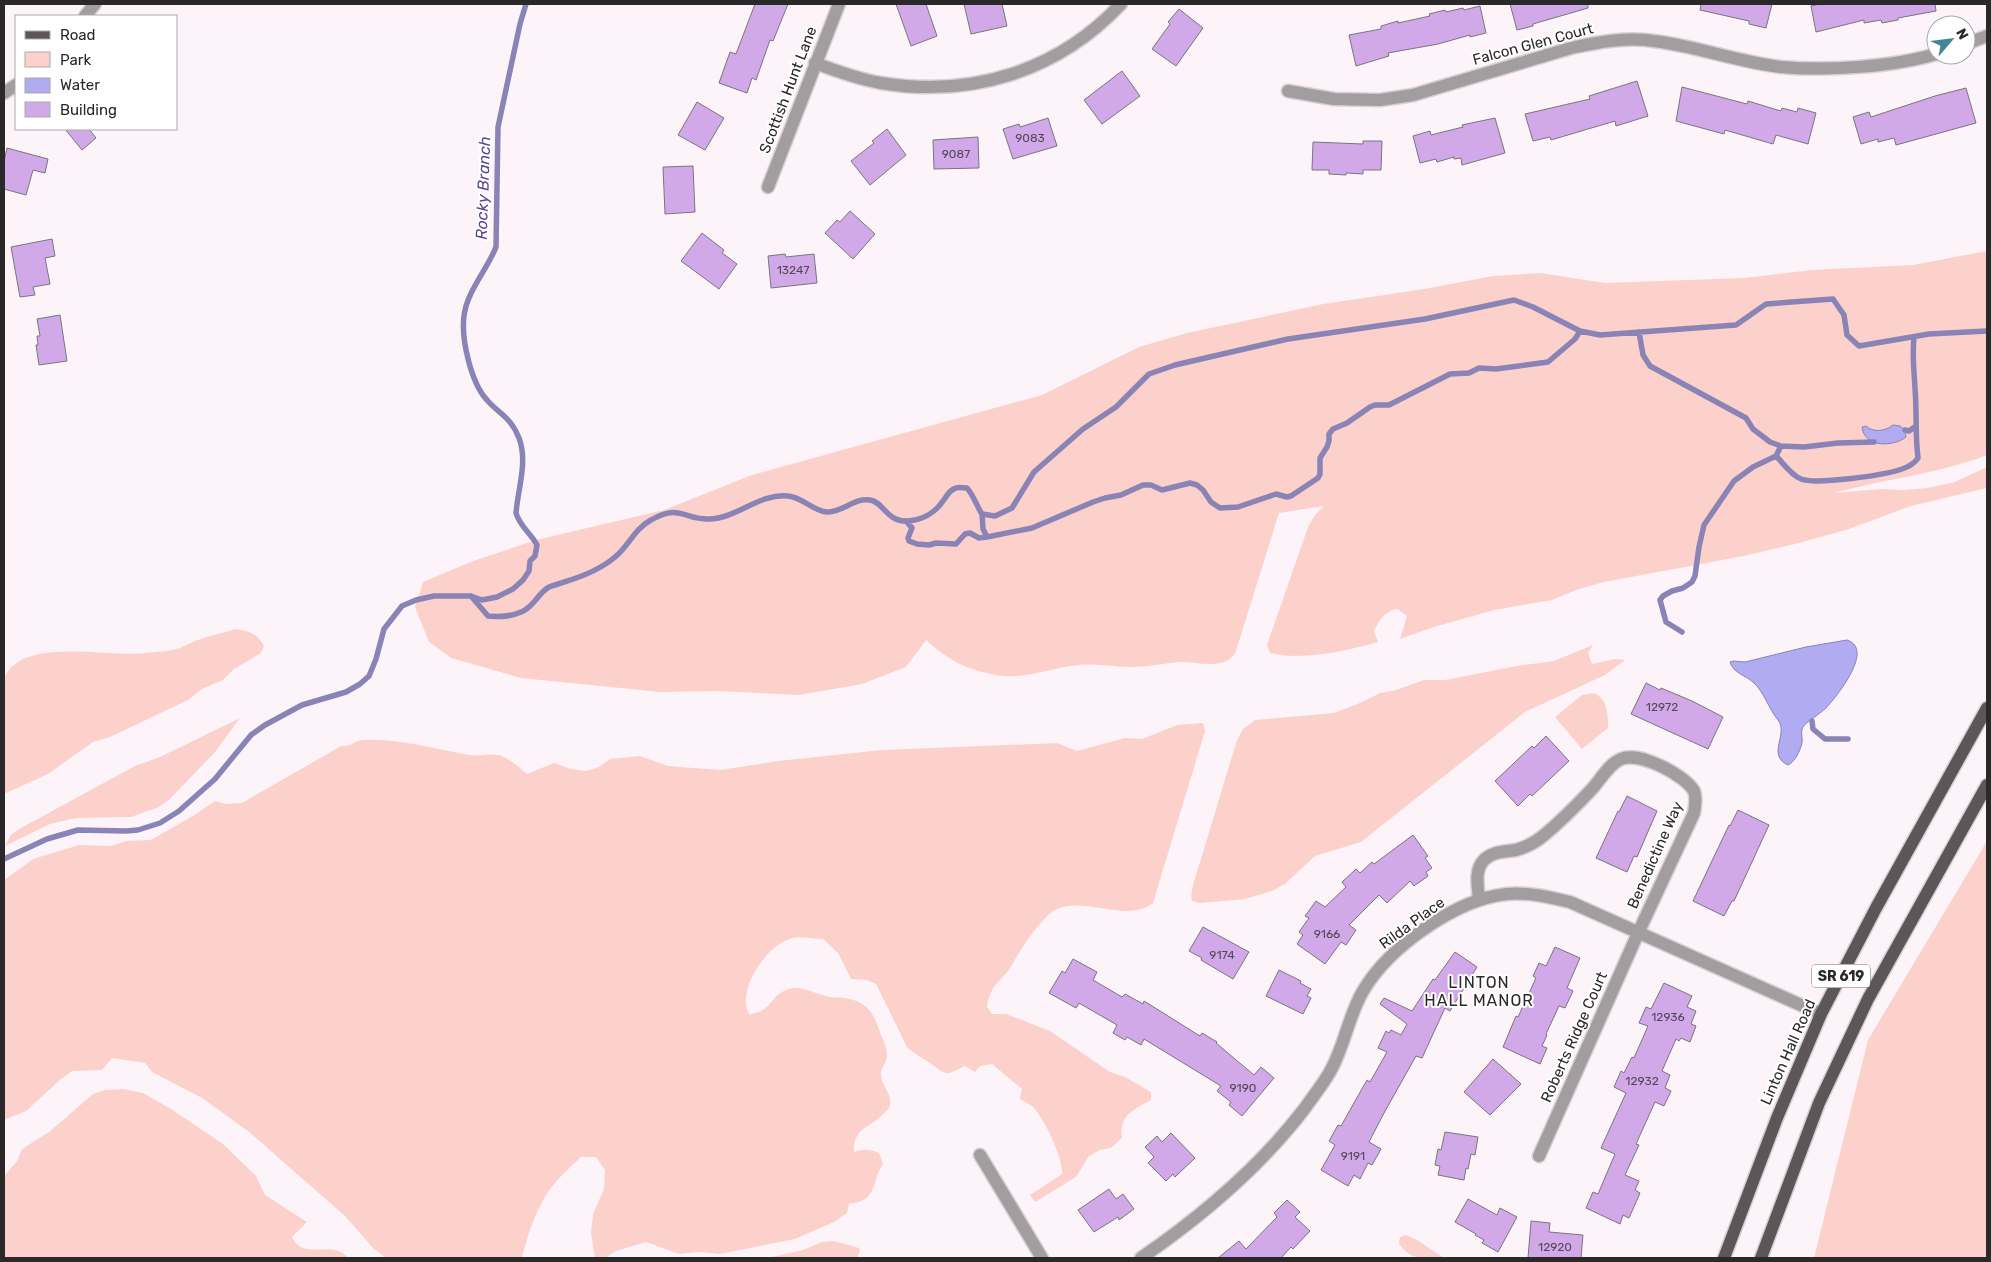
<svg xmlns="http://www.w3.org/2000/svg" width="1991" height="1262" font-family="Rubik,sans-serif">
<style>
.green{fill:#fdd1cb}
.water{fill:#b1abf1;stroke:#8984b5}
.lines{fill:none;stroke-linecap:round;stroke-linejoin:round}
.stream{stroke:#8984b5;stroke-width:5.5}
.building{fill:#d1a9e9;stroke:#79757c}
.minor-casing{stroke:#d7cfd5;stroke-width:15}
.primary-casing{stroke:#d7cfd5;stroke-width:15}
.minor{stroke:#a29e9f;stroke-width:12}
.primary{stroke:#5d5657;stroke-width:12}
.labels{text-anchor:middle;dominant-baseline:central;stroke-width:4;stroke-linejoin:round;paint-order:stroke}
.number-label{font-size:12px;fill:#54485a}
.shield{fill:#fff;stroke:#6b686a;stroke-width:1}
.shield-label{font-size:14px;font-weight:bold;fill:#2b282a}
.street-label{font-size:15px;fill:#2b282a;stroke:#fff}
.water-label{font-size:16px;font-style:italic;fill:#55489a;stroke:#fff}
.neighbourhood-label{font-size:16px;letter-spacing:1px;fill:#2b282a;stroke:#fff}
</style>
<rect width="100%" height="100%" fill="#fdf4fa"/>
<path class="green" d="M 1987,251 L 1987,455 C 1938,474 1885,479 1834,493 L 1881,489 L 1904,490 L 1927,488 L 1955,482 L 1987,467 L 1987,488 L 1911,506 L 1849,529 L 1799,543 L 1744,556 L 1604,582 L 1579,589 L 1552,600 L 1494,610 L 1434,627 L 1400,639 L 1407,616 L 1397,609 C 1384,611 1379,621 1374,631 L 1378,642 C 1347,651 1301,661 1270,653 L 1267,645 L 1308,527 L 1315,515 L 1324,506 L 1279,513 L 1235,654 C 1222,670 1199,662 1181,662 C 1165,663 1148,667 1132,667 C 1114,667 1097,663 1079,665 C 1054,667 1029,678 1004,676 C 973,673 948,661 926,640 L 906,667 L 862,684 L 799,695 L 719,691 L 660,692 L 521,678 L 451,658 L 429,642 L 415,607 L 423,582 L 473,561 L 536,540 L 664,510 L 752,475 L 1042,395 L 1139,347 L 1187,333 L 1323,304 L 1424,289 L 1493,276 L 1540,273 L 1605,283 L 1743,278 L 1811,270 L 1913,265 Z
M 235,629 C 249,631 257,633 264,646 L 261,653 L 234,669 L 223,680 L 202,689 L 188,700 L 110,737 L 93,742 L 48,774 L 4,794 L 4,680 C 18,635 110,658 146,653 C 157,652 170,651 180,648 C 187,645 194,641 201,639 C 212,635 224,633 235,629 Z
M 1593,645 L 1588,653 L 1592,664 L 1615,659 L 1625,660 L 1605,675 L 1525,712 L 1361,842 L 1315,856 L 1285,884 L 1272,891 L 1245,899 L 1200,903 L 1192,901 L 1191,896 L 1193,885 L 1237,740 L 1243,729 L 1255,720 L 1334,713 L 1360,703 L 1380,693 L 1396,690 L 1424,680 L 1445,680 L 1517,666 L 1554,661 Z
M 1595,693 C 1608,702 1608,713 1608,728 L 1582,749 L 1555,717 L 1582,695 Z
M 240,718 L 215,752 L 169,800 L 159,807 L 131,817 L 76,818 L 50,824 L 5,846 L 11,835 L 19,829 L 135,766 L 160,757 Z
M 1203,723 L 1205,731 L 1153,903 C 1127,924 1083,895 1055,910 C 1041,918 1020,950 1012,965 C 1001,983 991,982 987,1007 L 992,1014 L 1006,1014 L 1050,1031 L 1110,1072 L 1125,1077 L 1151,1092 L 1151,1100 C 1133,1110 1119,1115 1122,1138 L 1111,1148 L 1100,1150 L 1089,1156 L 1076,1177 L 1035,1202 L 1030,1195 L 1062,1174 C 1063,1158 1045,1120 1034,1108 C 1030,1104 1025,1102 1020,1099 L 1022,1089 L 992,1064 L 980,1066 L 975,1072 L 965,1066 C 944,1076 948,1076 930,1063 C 922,1057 914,1054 907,1047 L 876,984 L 867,980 L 851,979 L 838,953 L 823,939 C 812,939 797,935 787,940 C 767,948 744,981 746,1003 C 746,1007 748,1011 749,1014 C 772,1012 770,996 786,990 C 799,984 813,993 826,996 C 832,998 839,997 845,998 C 866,1002 872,1010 879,1029 C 881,1037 887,1046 887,1054 C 888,1063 880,1067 881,1075 C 881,1085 892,1094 890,1104 C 890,1108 887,1111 884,1113 C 870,1129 853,1127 854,1152 C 864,1149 869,1149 879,1153 L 883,1164 C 870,1184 879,1200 849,1204 L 847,1213 L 834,1222 L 795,1239 L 720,1254 L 698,1252 L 679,1254 L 646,1242 L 616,1251 L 605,1258 L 595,1258 L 591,1233 L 593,1214 L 604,1189 L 605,1170 L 596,1157 L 581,1157 C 573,1165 563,1173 556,1182 C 538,1202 528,1233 522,1258 L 386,1258 L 373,1248 L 345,1216 L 248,1131 L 202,1098 L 152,1072 L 145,1063 L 112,1058 L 102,1070 L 72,1071 L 60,1080 L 26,1111 L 4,1120 L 4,880 L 33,859 L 79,845 L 111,846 L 126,841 L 151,840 L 196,814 L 215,801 L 226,804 L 242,803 L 341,746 C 351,747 354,741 362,740 C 396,738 431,748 464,754 C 475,757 488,753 499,755 C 509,758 520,768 527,774 L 554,763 L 571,769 L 586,771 L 599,767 L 610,759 L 640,756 L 668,766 L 720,770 L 778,761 L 882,750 L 1057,743 L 1077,751 L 1125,738 L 1142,739 L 1177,725 Z
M 1987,841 L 1987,1258 L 1814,1258 L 1868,1040 Z
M 124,1089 L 143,1093 L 171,1109 L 223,1144 L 256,1176 L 265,1195 L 307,1222 L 292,1237 C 303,1262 333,1238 348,1258 L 4,1258 L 4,1176 L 17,1161 L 22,1149 L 49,1132 L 93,1094 L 105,1090 Z
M 1406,1235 L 1419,1241 L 1444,1258 C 1423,1258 1413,1262 1399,1244 L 1400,1237 Z
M 834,1241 L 859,1248 L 860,1251 L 857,1258 L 767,1258 L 803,1250 L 822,1242 Z"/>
<path class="water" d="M 1893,425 L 1900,426 L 1905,430 L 1906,437 C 1894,447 1864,448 1862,427 L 1866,426 C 1873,433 1886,431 1893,425 Z
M 1847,640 C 1875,649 1837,696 1826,708 C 1821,713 1805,723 1803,727 C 1800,732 1803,738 1802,743 C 1800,751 1795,762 1788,765 C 1766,755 1789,734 1778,720 C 1768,708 1765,693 1753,682 C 1745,675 1733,673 1730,662 L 1733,661 L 1745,662 L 1806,647 Z"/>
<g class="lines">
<path class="stream" d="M 1639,332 L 1643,355 L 1650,366 L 1746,418 L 1753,429 L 1770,442 L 1781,446 L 1804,447 L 1838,443 L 1874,442
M 1905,430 L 1909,431 L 1916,426
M 1776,456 C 1784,464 1791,475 1801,479 C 1816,485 1886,475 1902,469 C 1908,467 1914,464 1918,458 C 1915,435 1917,411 1915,388 C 1914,370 1912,355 1914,337
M 982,514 L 983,529 L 987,537 L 1032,528 L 1093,502 L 1105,498 L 1121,495 L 1143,485 L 1151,485 L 1162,490 L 1190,483 L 1197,485 L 1203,490 L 1211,502 L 1220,508 L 1238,507 L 1276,494 L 1287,497 L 1291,496 L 1318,478 L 1320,474 L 1320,458 L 1327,447 L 1329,441 L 1329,434 L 1333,429 L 1347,423 L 1370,407 L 1375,405 L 1389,405 L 1450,374 L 1469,373 L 1479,368 L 1496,369 L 1548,362 L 1575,339 L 1580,331
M 906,521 L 912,528 L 908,538 L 909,541 L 917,544 L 929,545 L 936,543 L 956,544 L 965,534 L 970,533 L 979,538 L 987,537
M 471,596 L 488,616 C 500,617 510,617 521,612 C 533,608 538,593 549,587 C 554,585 559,584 564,582 C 581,577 601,569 615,557 C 629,546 634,529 651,520 C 680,503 684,520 709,519 C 738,518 759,493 788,496 C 802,497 813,511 827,512 C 842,513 855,497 870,500 C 884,502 886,522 908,521 C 922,520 935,513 943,501 C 947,496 949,490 956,488 C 959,487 964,488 967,488 C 974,496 976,505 982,514 L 995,516 L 1012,508 L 1034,472 L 1083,429 L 1116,407 L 1149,374 L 1175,365 L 1288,339 L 1425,319 L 1514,300 L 1533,307 L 1580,331 L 1600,335 L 1736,325 L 1766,304 L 1833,299 L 1844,315 L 1847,335 L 1859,346 L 1929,334 L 1987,331
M 1682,632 L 1666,622 L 1660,600 L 1663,596 L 1672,591 L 1683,588 L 1692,582 L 1695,576 L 1699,547 L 1704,525 L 1734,481 L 1753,467 L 1776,456 L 1781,446
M 1812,721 L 1813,729 L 1825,739 L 1848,739
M 4,859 L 47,839 L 78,830 L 126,831 L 138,830 L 160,823 L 179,811 L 215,779 L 251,735 L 265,725 L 302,705 L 346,692 L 360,684 L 369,676 L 376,659 L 384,629 L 402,606 L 416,600 L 434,596 L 471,596 L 482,600 L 497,597 L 513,589 L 523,580 L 529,571 L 530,561 L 535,556 L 537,545 C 531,533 520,527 516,513 C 518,488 528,462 519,438 C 510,416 500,415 487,400 C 471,383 461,339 464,316 C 467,291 487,270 496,247 L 498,127 L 520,24 L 526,4"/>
</g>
<path class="building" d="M 755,4 L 788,4 L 773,41 L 770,40 L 756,80 L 752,78 L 747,93 L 719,83 L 730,52 L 736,54 Z
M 896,4 L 926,4 L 937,36 L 911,46 Z
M 964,4 L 1002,4 L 1007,26 L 971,34 Z
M 1510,4 L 1588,4 L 1588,8 L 1533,24 L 1533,26 L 1517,30 Z
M 1701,4 L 1772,4 L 1766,28 L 1749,24 L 1749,21 L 1700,10 Z
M 1820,4 L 1935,4 L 1936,11 L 1898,18 L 1898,20 L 1882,23 L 1881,20 L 1864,23 L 1864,20 L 1816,32 L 1811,6 Z
M 1480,6 L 1486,33 L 1470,37 L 1470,35 L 1438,44 L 1388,53 L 1389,56 L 1356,66 L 1349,35 L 1381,29 L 1381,26 L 1398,21 L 1398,23 L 1430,16 L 1429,14 L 1445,10 L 1446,12 L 1463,8 L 1464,10 Z
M 1179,9 L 1203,28 L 1176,66 L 1152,49 L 1170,24 L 1168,22 Z
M 1122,71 L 1140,96 L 1102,124 L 1084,100 Z
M 1637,81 L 1648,116 L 1616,126 L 1615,121 L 1551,140 L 1550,137 L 1533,141 L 1525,114 L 1590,99 L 1589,96 Z
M 1682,87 L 1747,104 L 1748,101 L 1781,111 L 1782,108 L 1797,112 L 1798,108 L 1816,113 L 1808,144 L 1776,135 L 1773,144 L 1725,130 L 1724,134 L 1676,121 Z
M 1966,88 L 1976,123 L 1896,145 L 1894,138 L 1878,142 L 1878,139 L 1861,144 L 1853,117 L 1869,112 L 1871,117 L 1935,96 Z
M 697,102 L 724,118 L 705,150 L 678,135 Z
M 1048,118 L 1057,146 L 1013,159 L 1003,129 L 1019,124 L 1020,127 Z
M 1495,118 L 1505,153 L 1462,165 L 1461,158 L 1454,159 L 1454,157 L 1437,162 L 1436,159 L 1420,163 L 1413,136 L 1430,131 L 1431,135 L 1463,127 L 1462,125 Z
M 65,129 L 89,129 L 96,138 L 82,150 Z
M 887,129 L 906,155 L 870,185 L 851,161 L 874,143 L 872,141 Z
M 978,137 L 979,168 L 934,169 L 933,140 Z
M 1363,141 L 1382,141 L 1381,170 L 1363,170 L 1363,174 L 1346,173 L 1346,175 L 1329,174 L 1329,170 L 1312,170 L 1313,142 L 1363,144 Z
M 7,148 L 48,159 L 45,173 L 33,170 L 26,195 L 4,189 L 4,161 Z
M 693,166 L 695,212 L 665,214 L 663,167 Z
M 850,211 L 875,234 L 853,259 L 825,233 L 837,220 L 840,222 Z
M 702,233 L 724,250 L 722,253 L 737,264 L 719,289 L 681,261 Z
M 52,239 L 55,256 L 45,258 L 50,284 L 33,287 L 35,295 L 20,297 L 11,247 Z
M 785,254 L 786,257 L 814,254 L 817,283 L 771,288 L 768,256 Z
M 60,315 L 67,361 L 39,365 L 36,345 L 38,345 L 37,336 L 40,336 L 37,319 Z
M 1646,683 L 1660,690 L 1661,688 L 1692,701 L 1723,717 L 1708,749 L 1631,714 Z
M 1546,736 L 1569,761 L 1532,796 L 1530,794 L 1518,806 L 1495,781 L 1532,746 L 1534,748 Z
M 1627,796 L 1657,811 L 1637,857 L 1634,856 L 1627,872 L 1596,858 L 1618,811 L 1619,812 Z
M 1738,810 L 1769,825 L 1734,901 L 1732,901 L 1724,916 L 1693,901 L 1729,825 L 1730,826 Z
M 1413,835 L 1428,856 L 1425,858 L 1432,868 L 1426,872 L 1428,876 L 1414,886 L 1410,881 L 1387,903 L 1379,895 L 1349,925 L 1356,930 L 1346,945 L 1341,942 L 1325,964 L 1297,944 L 1303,935 L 1299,932 L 1309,918 L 1305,916 L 1316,901 L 1325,907 L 1346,887 L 1342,882 L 1356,869 L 1360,873 L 1372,862 L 1374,864 Z
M 1203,927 L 1249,952 L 1233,979 L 1201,960 L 1202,958 L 1189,951 Z
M 1555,947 L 1580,958 L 1567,988 L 1573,991 L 1565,1008 L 1559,1006 L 1546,1034 L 1547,1035 L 1542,1046 L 1547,1048 L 1540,1064 L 1503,1047 L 1516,1016 L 1518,1017 L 1536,978 L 1533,976 L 1539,963 L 1546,966 Z
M 1455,952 L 1477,967 L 1450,1011 L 1445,1008 L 1422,1058 L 1416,1056 L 1384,1113 L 1369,1142 L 1381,1149 L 1372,1165 L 1368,1163 L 1360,1179 L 1354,1175 L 1348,1186 L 1321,1170 L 1335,1145 L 1329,1141 L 1338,1125 L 1341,1126 L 1367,1080 L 1370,1082 L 1387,1052 L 1378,1048 L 1386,1031 L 1389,1033 L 1391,1030 L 1401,1035 L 1407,1024 L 1380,1004 L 1384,998 L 1412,1011 L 1433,979 L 1435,980 Z
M 1073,959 L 1097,972 L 1093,980 L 1122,997 L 1125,994 L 1143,1004 L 1144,1001 L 1200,1036 L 1202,1033 L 1217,1042 L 1216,1043 L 1254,1075 L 1261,1067 L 1274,1078 L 1242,1116 L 1229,1105 L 1231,1102 L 1217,1091 L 1221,1086 L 1144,1039 L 1141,1045 L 1127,1037 L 1125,1040 L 1113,1033 L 1117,1025 L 1079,1003 L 1076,1008 L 1049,993 L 1062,971 L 1065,973 Z
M 1279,970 L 1301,981 L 1300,983 L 1311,989 L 1307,996 L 1311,998 L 1303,1014 L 1266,996 Z
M 1664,983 L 1692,996 L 1687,1007 L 1696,1011 L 1691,1024 L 1696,1026 L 1690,1042 L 1681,1038 L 1679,1041 L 1676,1039 L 1662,1071 L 1670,1075 L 1665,1088 L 1671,1091 L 1664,1106 L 1655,1102 L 1636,1144 L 1639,1145 L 1625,1175 L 1639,1181 L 1635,1190 L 1640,1193 L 1629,1218 L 1623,1215 L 1620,1224 L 1586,1208 L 1593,1192 L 1598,1194 L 1615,1154 L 1601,1148 L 1626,1093 L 1614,1087 L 1621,1071 L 1624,1073 L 1632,1057 L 1634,1058 L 1648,1026 L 1639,1023 L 1646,1007 L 1651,1009 Z
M 1493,1059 L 1521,1084 L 1490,1115 L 1464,1092 Z
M 1445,1132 L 1478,1137 L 1475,1155 L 1471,1154 L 1468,1169 L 1466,1168 L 1464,1180 L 1438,1175 L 1440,1166 L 1435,1165 L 1438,1149 L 1441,1150 Z
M 1171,1133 L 1195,1158 L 1175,1177 L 1173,1174 L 1166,1181 L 1148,1163 L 1154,1157 L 1145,1147 L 1157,1136 L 1162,1142 Z
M 1109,1189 L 1116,1199 L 1123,1194 L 1134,1209 L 1119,1220 L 1118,1217 L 1094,1232 L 1078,1210 Z
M 1468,1199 L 1497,1215 L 1500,1208 L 1517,1217 L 1498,1252 L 1482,1243 L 1484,1240 L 1475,1235 L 1476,1234 L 1455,1222 Z
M 1287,1200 L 1300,1212 L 1295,1217 L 1310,1231 L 1293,1249 L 1291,1247 L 1281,1258 L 1218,1258 L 1239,1241 L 1246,1249 L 1277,1217 L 1274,1213 Z
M 1531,1221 L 1550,1223 L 1549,1232 L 1583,1235 L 1581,1258 L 1528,1258 Z"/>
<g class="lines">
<defs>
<path id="minor" d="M 85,16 L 95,4
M 1966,44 L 1987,36
M 815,63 C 836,71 858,79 881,83 C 972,98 1058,71 1121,4
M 1288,91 L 1334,99 L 1380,100 L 1413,95 L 1571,48 C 1598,42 1626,37 1654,41 C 1696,46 1738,62 1781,67 C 1826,71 1893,67 1936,54
M 4,93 L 16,85
M 768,187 L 839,4
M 1479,900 C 1478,887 1474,870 1484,860 C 1493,851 1505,852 1516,850 C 1526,847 1536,842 1543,836 C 1560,822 1577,805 1592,789 C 1601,779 1609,764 1621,759 C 1639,751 1685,775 1694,791 C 1697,798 1695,806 1694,813 L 1639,931 L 1539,1156
M 980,1155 L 1042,1258
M 1141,1258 C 1202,1216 1260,1167 1305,1108 C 1314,1095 1325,1082 1332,1068 C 1345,1043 1349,1015 1363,991 C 1389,947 1456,899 1507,894 C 1528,892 1549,897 1570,902 L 1821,1014"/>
<path id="primary" d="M 1724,1258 L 1777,1118 L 1821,1014 L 1876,908 L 1987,708
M 1761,1258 L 1819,1103 L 1868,999 L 1987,785"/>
</defs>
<use href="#minor" class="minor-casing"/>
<use href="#primary" class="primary-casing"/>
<use href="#minor" class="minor"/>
<use href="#primary" class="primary"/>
</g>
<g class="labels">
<g class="number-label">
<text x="1030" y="138">9083</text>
<text x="956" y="154">9087</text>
<text x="793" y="270">13247</text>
<text x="1662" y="707">12972</text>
<text x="1327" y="934">9166</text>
<text x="1222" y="955">9174</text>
<text x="1668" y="1017">12936</text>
<text x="1642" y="1081">12932</text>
<text x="1243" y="1088">9190</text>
<text x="1353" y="1156">9191</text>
<text x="1555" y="1247">12920</text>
</g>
<rect class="shield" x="1812" y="964.5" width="58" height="23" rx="4"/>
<g class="shield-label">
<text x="1841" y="976">SR 619</text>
</g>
<g class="street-label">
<text transform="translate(1533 44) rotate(-15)">Falcon Glen Court</text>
<text transform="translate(788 90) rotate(-69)">Scottish Hunt Lane</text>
<text transform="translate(1655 855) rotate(-66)">Benedictine Way</text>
<text transform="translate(1412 923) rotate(-36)">Rilda Place</text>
<text transform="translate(1574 1037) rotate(-66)">Roberts Ridge Court</text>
<text transform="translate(1788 1052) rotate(-66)">Linton Hall Road</text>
</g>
<g class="water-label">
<text transform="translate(483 188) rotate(-88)">Rocky Branch</text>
</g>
<g class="neighbourhood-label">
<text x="1479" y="982">LINTON<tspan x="1479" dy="18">HALL MANOR</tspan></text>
</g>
</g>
<rect width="1991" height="1262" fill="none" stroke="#2b282a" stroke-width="10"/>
<rect x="15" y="15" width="162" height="115" fill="#ffffff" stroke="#aaa9aa"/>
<rect x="25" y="31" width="25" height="8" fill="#5d5657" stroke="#aaa9aa"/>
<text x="60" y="40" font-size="15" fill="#2b282a">Road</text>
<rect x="25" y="52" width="25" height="15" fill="#fdd1cb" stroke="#aaa9aa"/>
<text x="60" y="65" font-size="15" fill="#2b282a">Park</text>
<rect x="25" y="78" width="25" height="15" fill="#b1abf1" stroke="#aaa9aa"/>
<text x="60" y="90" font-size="15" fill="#2b282a">Water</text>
<rect x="25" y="102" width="25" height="15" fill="#d1a9e9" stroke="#aaa9aa"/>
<text x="60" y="115" font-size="15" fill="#2b282a">Building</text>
<g transform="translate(1951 40) rotate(62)"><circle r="24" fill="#ffffff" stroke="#aaa9aa"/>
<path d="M0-4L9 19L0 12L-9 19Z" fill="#438795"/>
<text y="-8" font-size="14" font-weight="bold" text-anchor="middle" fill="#2b282a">N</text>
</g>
</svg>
